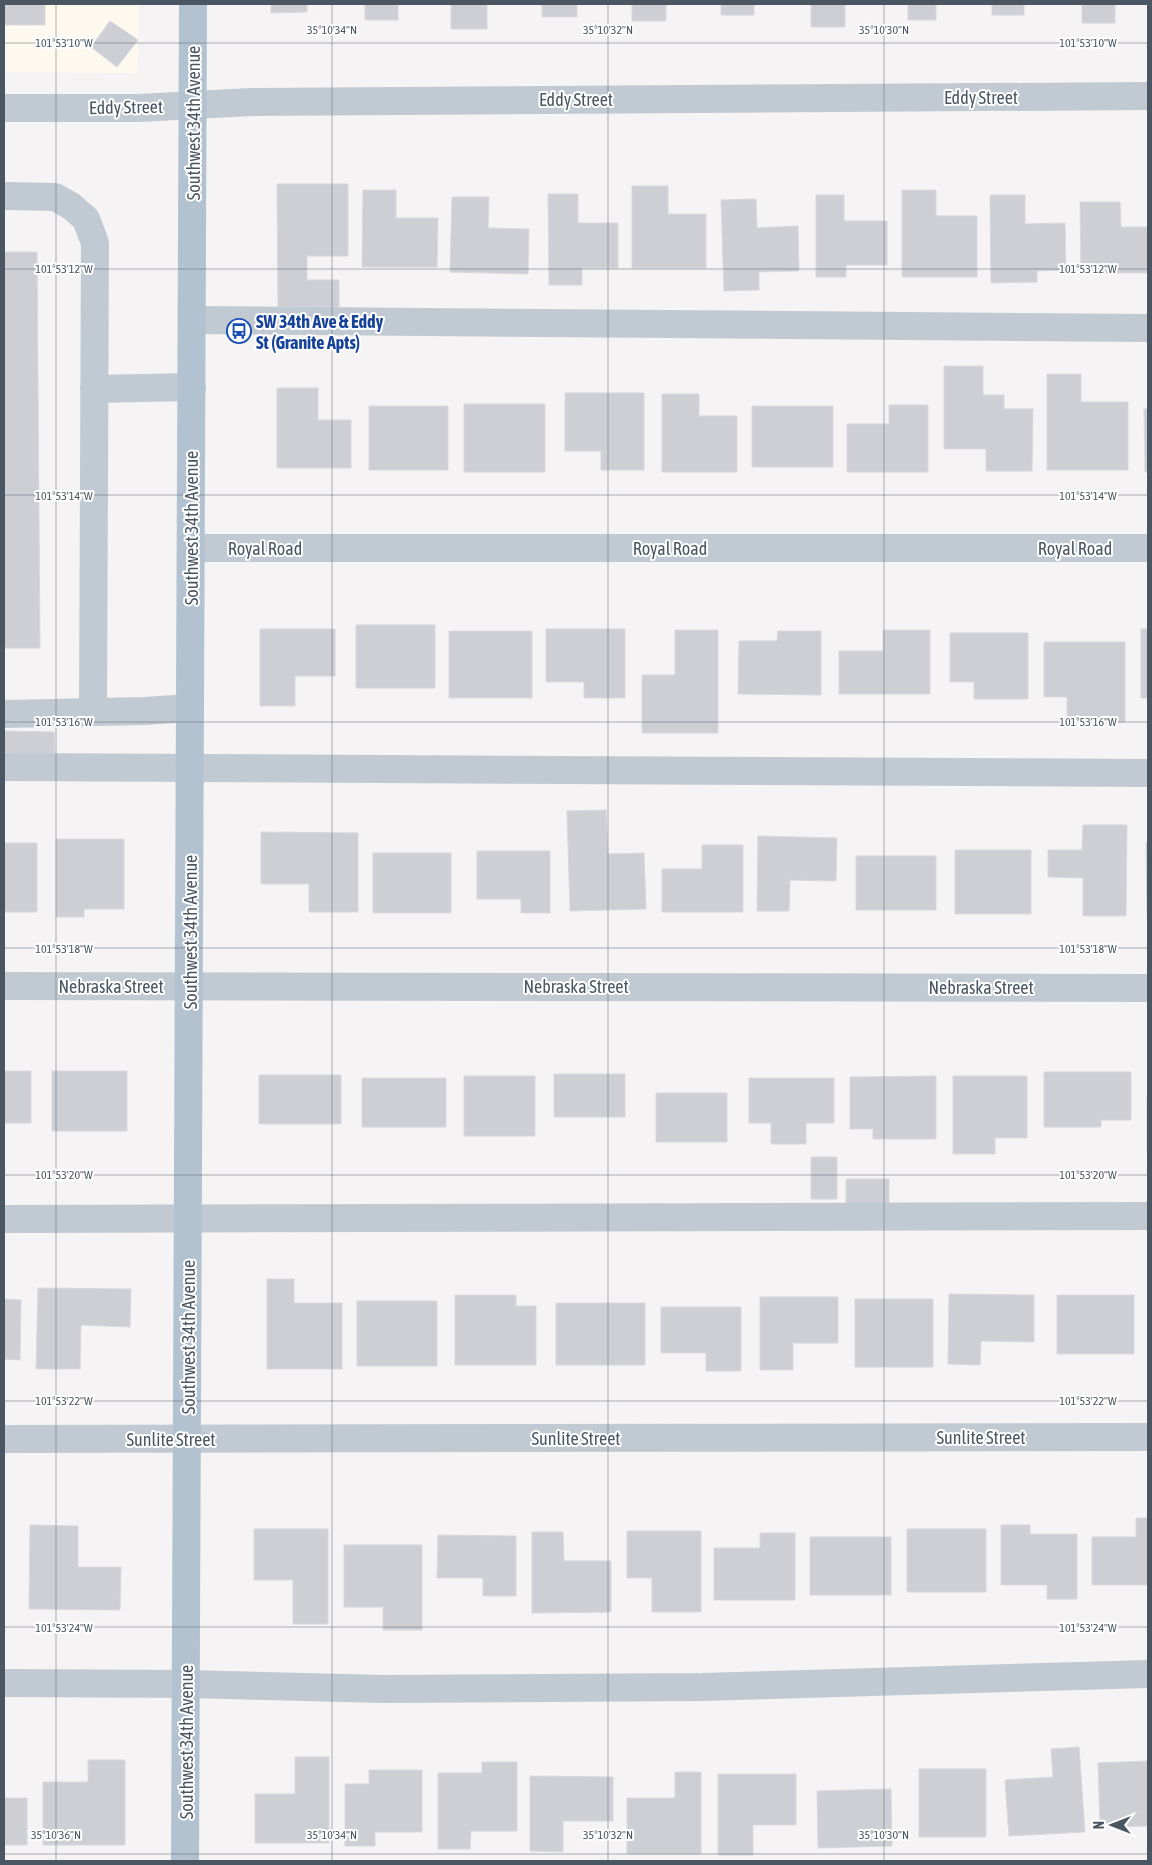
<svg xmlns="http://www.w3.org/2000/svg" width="1152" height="1865" font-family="'Asap Condensed',sans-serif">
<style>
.commercial{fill:#fdf9ef}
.building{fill:#cdcfd5;stroke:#d7d9de}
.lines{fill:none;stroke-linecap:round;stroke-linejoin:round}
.minor{stroke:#c1cad2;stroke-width:28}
.major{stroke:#b3c2d1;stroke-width:28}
.ticks{fill:none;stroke:#4a5661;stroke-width:1;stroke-opacity:0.45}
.labels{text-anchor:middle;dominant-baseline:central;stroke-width:4;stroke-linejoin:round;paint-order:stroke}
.street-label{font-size:18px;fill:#4a5661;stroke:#fff}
.transit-label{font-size:18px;font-weight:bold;fill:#164399;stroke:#fff;text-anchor:start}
.ticks-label{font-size:12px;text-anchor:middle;fill:#4a5661;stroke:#fff;stroke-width:4;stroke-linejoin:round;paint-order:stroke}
</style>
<rect width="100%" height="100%" fill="#f5f3f3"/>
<path class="commercial" d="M 4,4 L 139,4 L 138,73 L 4,72 Z"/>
<path class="building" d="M 4,4 L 45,4 L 45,25 L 4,25 Z
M 271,4 L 307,4 L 307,12 L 271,13 Z
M 365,4 L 398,4 L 398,20 L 365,20 Z
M 451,4 L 487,4 L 487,29 L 451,29 Z
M 542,4 L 577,4 L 577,17 L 542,17 Z
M 632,4 L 666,4 L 666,21 L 632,21 Z
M 721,4 L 754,4 L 754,15 L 721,15 Z
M 811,4 L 845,4 L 845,27 L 811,27 Z
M 908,4 L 936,4 L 936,20 L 908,20 Z
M 992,4 L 1024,4 L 1024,15 L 992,15 Z
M 1082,4 L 1115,4 L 1115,23 L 1082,23 Z
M 110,21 L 138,40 L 117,67 L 91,47 Z
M 277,184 L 348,184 L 348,256 L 307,256 L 307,280 L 339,280 L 339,307 L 278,307 Z
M 632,186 L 668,186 L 668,214 L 706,214 L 706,268 L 632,268 Z
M 363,190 L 396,190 L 396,218 L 438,218 L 437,267 L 362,267 Z
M 902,190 L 936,190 L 936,216 L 977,216 L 977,277 L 902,277 Z
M 548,194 L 578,194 L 578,223 L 618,223 L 618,268 L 582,268 L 582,285 L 549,285 Z
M 816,195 L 844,195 L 844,221 L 887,221 L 887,265 L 846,265 L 846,277 L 816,277 Z
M 990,195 L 1025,195 L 1025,224 L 1065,223 L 1066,270 L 1037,271 L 1037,282 L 991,283 Z
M 452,197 L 489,197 L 488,228 L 529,229 L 528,274 L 450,272 Z
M 756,199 L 757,228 L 798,226 L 799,271 L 759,272 L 759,290 L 724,291 L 721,200 Z
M 1080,202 L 1120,202 L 1121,227 L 1148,227 L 1148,273 L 1081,273 Z
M 4,252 L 37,252 L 40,648 L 4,648 Z
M 944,366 L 983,366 L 983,395 L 1004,395 L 1004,409 L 1033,409 L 1032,471 L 986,471 L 986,449 L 944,449 Z
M 1047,374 L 1081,374 L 1081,402 L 1128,402 L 1128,470 L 1047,470 Z
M 277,388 L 318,388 L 318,420 L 351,420 L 351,468 L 277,468 Z
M 565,393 L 644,393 L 644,470 L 601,470 L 601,451 L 565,451 Z
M 662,394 L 699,394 L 699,416 L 737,416 L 737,472 L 662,472 Z
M 464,404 L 545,404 L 545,472 L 464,472 Z
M 889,405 L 928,405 L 928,472 L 847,472 L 847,424 L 889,424 Z
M 369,406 L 448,406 L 448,470 L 369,470 Z
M 752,406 L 833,406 L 833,467 L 752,467 Z
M 1144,409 L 1148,409 L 1148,472 L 1145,472 Z
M 356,625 L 435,625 L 435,688 L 356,688 Z
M 260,629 L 335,629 L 335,676 L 295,676 L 295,706 L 260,706 Z
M 546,629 L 625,629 L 625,698 L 584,698 L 584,682 L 546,682 Z
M 1141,629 L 1148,629 L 1148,698 L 1141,698 Z
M 675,630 L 718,630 L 718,733 L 642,733 L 642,675 L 675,675 Z
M 883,630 L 930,630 L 930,694 L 839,694 L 839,651 L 883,651 Z
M 449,631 L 532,631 L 532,698 L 449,698 Z
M 778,631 L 821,631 L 821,695 L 738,694 L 739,641 L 777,641 Z
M 950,633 L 1028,633 L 1028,699 L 974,699 L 974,682 L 950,682 Z
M 1044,642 L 1125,642 L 1125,722 L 1067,722 L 1067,697 L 1044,697 Z
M 4,731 L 54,732 L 55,758 L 4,758 Z
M 606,810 L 608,854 L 644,853 L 646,909 L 570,911 L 567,811 Z
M 1083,825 L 1127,825 L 1126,916 L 1083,916 L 1083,878 L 1048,877 L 1048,850 L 1082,850 Z
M 261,832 L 358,833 L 358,912 L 309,912 L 309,884 L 261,884 Z
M 758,836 L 837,838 L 836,881 L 790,880 L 789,911 L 757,911 Z
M 56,839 L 124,839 L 124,909 L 84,909 L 84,917 L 56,917 Z
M 4,843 L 37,843 L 37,912 L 4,912 Z
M 1146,843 L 1148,843 L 1148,917 L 1147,917 Z
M 702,845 L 743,845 L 743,912 L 662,912 L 662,869 L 702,869 Z
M 955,850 L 1031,850 L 1031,914 L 955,914 Z
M 477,851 L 550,851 L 550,913 L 521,913 L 521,899 L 477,899 Z
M 373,853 L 451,853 L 451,913 L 373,913 Z
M 856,856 L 936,856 L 936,910 L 856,910 Z
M 4,1071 L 31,1071 L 31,1123 L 4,1123 Z
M 52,1071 L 127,1071 L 127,1131 L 52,1131 Z
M 1044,1072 L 1131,1072 L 1131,1120 L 1101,1120 L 1101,1127 L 1044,1127 Z
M 554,1074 L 625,1074 L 625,1117 L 554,1117 Z
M 259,1075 L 341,1075 L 341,1124 L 259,1124 Z
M 464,1076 L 535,1076 L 535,1136 L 464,1136 Z
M 936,1076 L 936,1139 L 873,1139 L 873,1129 L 850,1129 L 850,1077 Z
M 953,1076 L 1027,1076 L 1027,1138 L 995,1138 L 995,1154 L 953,1154 Z
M 362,1078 L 446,1078 L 446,1127 L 362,1127 Z
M 749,1078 L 834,1078 L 834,1123 L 806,1123 L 806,1144 L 771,1144 L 771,1123 L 749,1123 Z
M 656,1093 L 727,1093 L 727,1142 L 656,1142 Z
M 1147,1097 L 1148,1097 L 1148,1153 L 1147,1153 Z
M 811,1157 L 837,1157 L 837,1199 L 811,1199 Z
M 846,1179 L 889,1179 L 889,1204 L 846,1204 Z
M 267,1279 L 294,1279 L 294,1303 L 342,1303 L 342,1369 L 267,1369 Z
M 38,1288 L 131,1289 L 130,1327 L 81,1325 L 80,1369 L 36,1369 Z
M 949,1294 L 1034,1295 L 1034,1342 L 981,1341 L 980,1365 L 948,1364 Z
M 455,1295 L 516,1295 L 516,1306 L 536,1306 L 536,1365 L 455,1365 Z
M 1057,1295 L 1134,1295 L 1134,1354 L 1057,1354 Z
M 760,1297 L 838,1297 L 838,1343 L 793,1343 L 793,1370 L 760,1370 Z
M 4,1299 L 21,1300 L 20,1360 L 4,1359 Z
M 855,1299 L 933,1299 L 933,1367 L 855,1367 Z
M 357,1301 L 437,1301 L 437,1366 L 357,1366 Z
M 556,1303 L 645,1303 L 645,1365 L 556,1365 Z
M 661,1307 L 741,1307 L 741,1371 L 706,1371 L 706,1353 L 661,1353 Z
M 1136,1518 L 1148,1518 L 1148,1585 L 1092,1585 L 1092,1537 L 1136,1537 Z
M 30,1525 L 78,1526 L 78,1567 L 121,1567 L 120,1610 L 29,1609 Z
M 1001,1525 L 1030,1525 L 1030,1534 L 1077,1534 L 1077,1599 L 1047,1599 L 1047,1585 L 1001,1585 Z
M 254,1529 L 328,1529 L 328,1624 L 293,1624 L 293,1580 L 254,1580 Z
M 907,1529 L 986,1529 L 986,1592 L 907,1592 Z
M 627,1531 L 701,1531 L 701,1612 L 652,1612 L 652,1578 L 627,1578 Z
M 532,1532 L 563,1532 L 564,1561 L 611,1561 L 611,1612 L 532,1613 Z
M 760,1533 L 795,1533 L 795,1600 L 714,1600 L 714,1548 L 760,1548 Z
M 438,1535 L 516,1536 L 516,1596 L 483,1596 L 483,1578 L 437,1578 Z
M 810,1537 L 891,1537 L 891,1595 L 810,1595 Z
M 344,1545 L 422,1545 L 422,1630 L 383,1630 L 383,1607 L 344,1607 Z
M 1079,1747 L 1085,1832 L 1009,1836 L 1005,1780 L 1053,1777 L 1051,1749 Z
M 295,1757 L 329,1757 L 329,1843 L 255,1843 L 255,1794 L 295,1794 Z
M 88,1760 L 125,1760 L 125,1845 L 43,1845 L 43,1782 L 88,1782 Z
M 1148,1761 L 1148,1826 L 1100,1827 L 1098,1763 Z
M 482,1762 L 517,1762 L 517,1831 L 471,1831 L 470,1849 L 438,1849 L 438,1773 L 482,1773 Z
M 919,1769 L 986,1769 L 986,1837 L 919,1837 Z
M 369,1770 L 422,1770 L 422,1832 L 375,1832 L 375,1846 L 345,1846 L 345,1784 L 369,1784 Z
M 675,1772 L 701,1772 L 701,1854 L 627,1854 L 627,1798 L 675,1798 Z
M 718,1774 L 796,1774 L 796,1825 L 753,1825 L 753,1855 L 718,1855 Z
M 530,1776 L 613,1777 L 613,1821 L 563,1821 L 563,1852 L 530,1851 Z
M 891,1789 L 892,1846 L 818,1848 L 817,1791 Z
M 4,1798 L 27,1798 L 27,1845 L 4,1845 Z"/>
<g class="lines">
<path class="minor" d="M 4,108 L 139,108 L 251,102 L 1148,96
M 4,196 L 55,197 L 71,206 L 86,219 L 95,243 L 93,712
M 192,320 L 1148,328
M 94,389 L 192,387
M 191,548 L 1148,548
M 4,714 L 145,711 L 190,708
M 4,767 L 1148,773
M 4,986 L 1148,988
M 4,1219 L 1148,1216
M 4,1439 L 1148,1437
M 4,1683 L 186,1684 L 384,1689 L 702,1687 L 1148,1674"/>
<path class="major" d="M 185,1861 L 193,4"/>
</g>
<path class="ticks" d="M 56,4 L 56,1861M 332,4 L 332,1861M 608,4 L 608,1861M 884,4 L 884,1861M 4,43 L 1148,43M 4,269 L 1148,269M 4,495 L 1148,495M 4,722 L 1148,722M 4,948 L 1148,948M 4,1175 L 1148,1175M 4,1401 L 1148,1401M 4,1627 L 1148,1627M 4,1854 L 1148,1854"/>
<defs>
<symbol id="bus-ring" viewBox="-11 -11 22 22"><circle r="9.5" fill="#fff" stroke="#1a4fb4" stroke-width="1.5"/><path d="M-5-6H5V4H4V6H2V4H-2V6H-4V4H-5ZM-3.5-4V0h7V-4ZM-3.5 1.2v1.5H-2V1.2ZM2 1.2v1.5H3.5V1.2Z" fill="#1a4fb4"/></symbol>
</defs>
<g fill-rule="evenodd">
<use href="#bus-ring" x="225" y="317" width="28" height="28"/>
</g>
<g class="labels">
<g class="street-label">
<text x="981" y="97">Eddy Street</text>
<text x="576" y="99">Eddy Street</text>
<text transform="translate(126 107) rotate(-1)">Eddy Street</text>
<text transform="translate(193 123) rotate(-90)">Southwest 34th Avenue</text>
<text transform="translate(191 528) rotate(-90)">Southwest 34th Avenue</text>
<text x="265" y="548">Royal Road</text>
<text x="670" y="548">Royal Road</text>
<text x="1075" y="548">Royal Road</text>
<text transform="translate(190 932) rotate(-90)">Southwest 34th Avenue</text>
<text x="111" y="986">Nebraska Street</text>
<text x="576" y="986">Nebraska Street</text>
<text x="981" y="987">Nebraska Street</text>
<text transform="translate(188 1337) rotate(-90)">Southwest 34th Avenue</text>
<text x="981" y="1437">Sunlite Street</text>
<text x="576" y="1438">Sunlite Street</text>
<text x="171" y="1439">Sunlite Street</text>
<text transform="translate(186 1742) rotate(-90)">Southwest 34th Avenue</text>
</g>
<g class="transit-label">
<text x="256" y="321">SW 34th Ave &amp; Eddy<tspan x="256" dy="21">St (Granite Apts)</tspan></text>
</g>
</g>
<g class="ticks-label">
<text x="332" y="34">35°10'34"N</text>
<text x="608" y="34">35°10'32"N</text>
<text x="884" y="34">35°10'30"N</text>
<text x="1088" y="47">101°53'10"W</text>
<text x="64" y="47">101°53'10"W</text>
<text x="1088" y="273">101°53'12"W</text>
<text x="64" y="273">101°53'12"W</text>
<text x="1088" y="500">101°53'14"W</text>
<text x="64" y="500">101°53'14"W</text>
<text x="1088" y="726">101°53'16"W</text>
<text x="64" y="726">101°53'16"W</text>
<text x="1088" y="953">101°53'18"W</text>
<text x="64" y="953">101°53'18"W</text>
<text x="1088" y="1179">101°53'20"W</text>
<text x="64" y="1179">101°53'20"W</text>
<text x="1088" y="1405">101°53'22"W</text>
<text x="64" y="1405">101°53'22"W</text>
<text x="64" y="1632">101°53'24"W</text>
<text x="1088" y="1632">101°53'24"W</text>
<text x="56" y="1839">35°10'36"N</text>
<text x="332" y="1839">35°10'34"N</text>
<text x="608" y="1839">35°10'32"N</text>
<text x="884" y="1839">35°10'30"N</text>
</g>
<rect width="1152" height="1865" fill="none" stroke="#4a5661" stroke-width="10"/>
<g transform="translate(1112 1825) rotate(270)" stroke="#ffffff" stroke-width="4" paint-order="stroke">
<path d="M0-4L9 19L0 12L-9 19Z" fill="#4a5661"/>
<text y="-8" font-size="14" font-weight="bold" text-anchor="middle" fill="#4a5661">N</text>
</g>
</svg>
